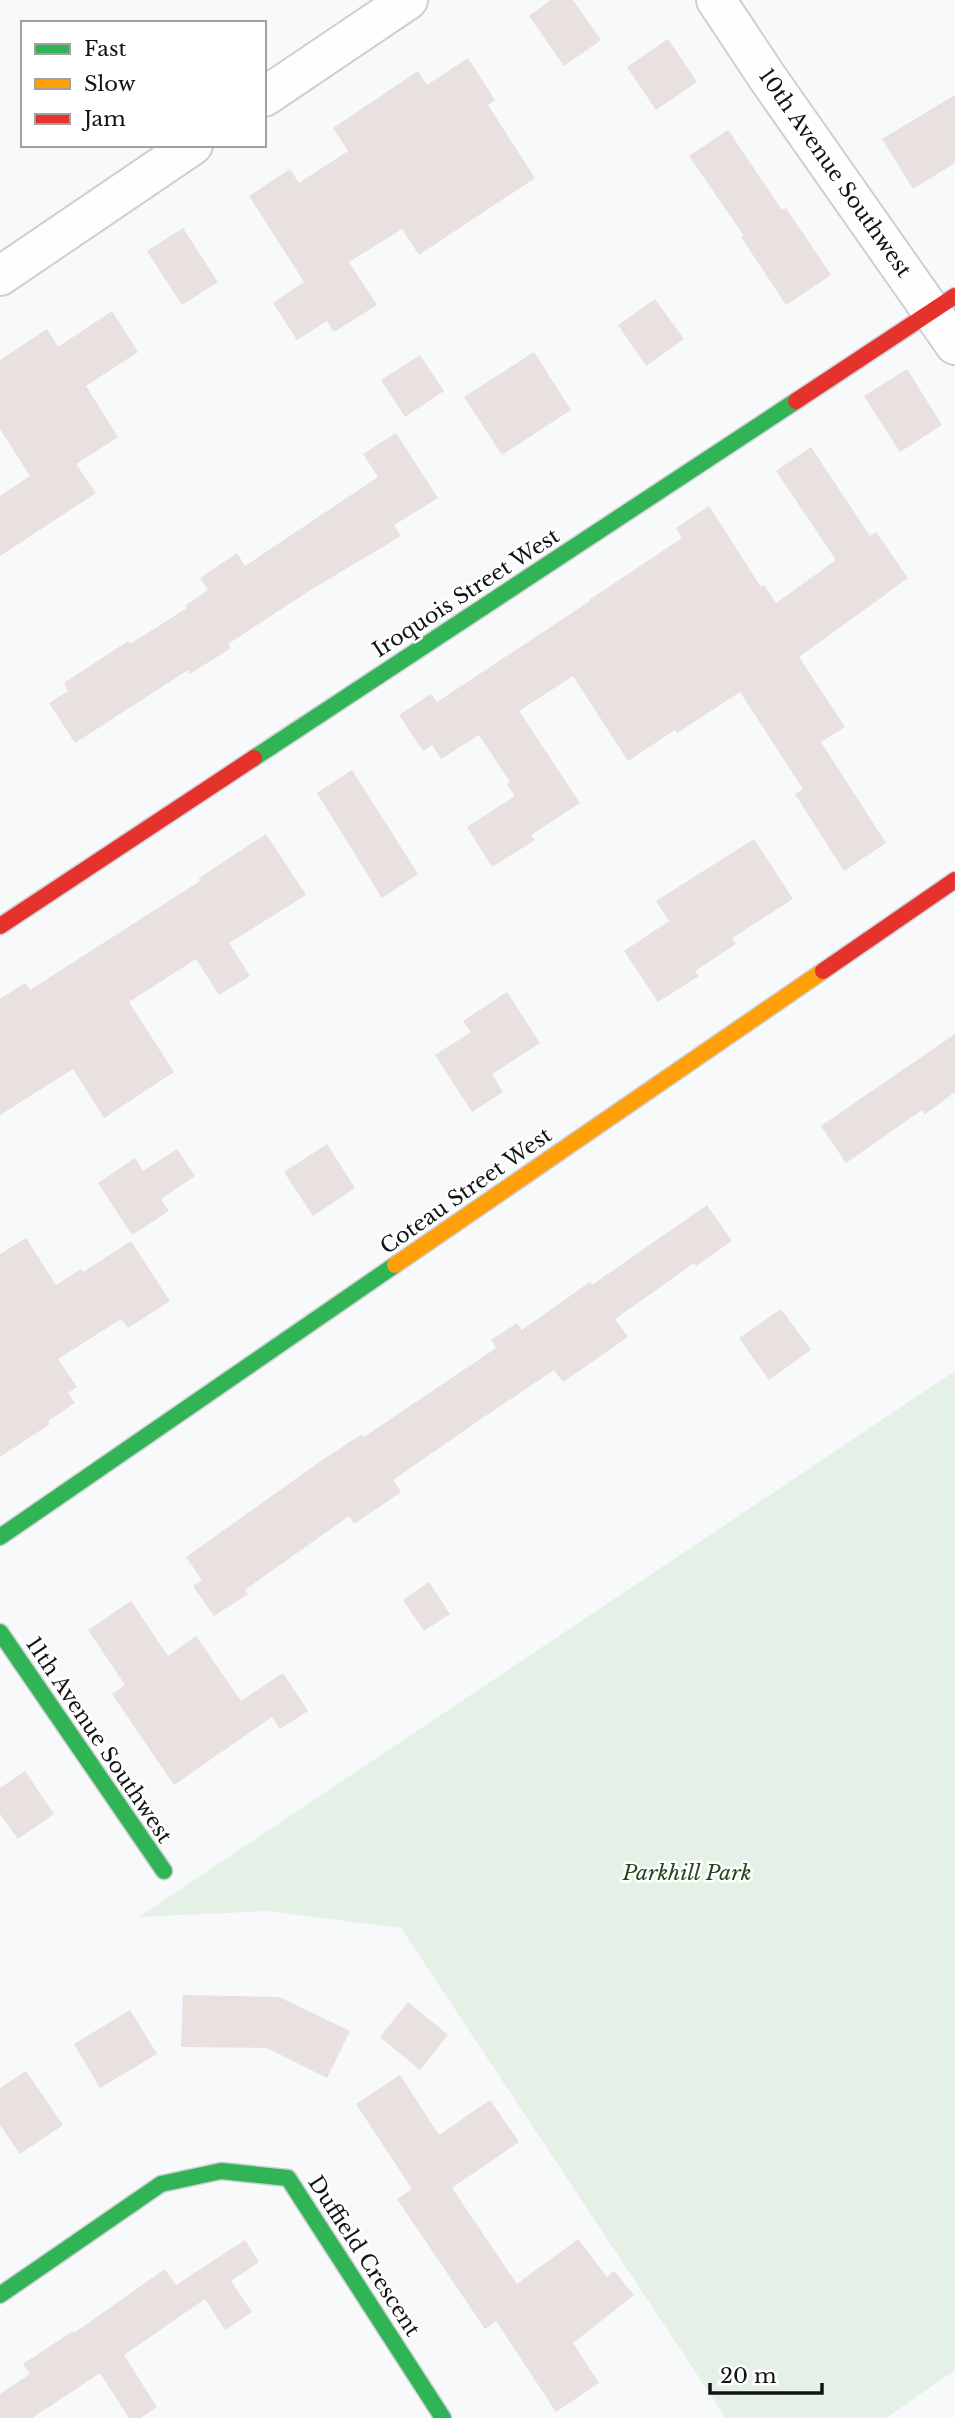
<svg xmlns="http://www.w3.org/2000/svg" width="955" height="2418" font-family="'Libre Baskerville',serif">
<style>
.green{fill:#e5f0e6}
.building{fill:#e9e0e0}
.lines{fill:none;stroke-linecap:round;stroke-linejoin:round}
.street-casing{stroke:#cdcfd0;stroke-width:42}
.fast-casing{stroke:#cdcfd0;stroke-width:19}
.slow-casing{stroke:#cdcfd0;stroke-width:19}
.jam-casing{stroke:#cdcfd0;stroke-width:19}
.street{stroke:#fefefe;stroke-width:38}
.fast{stroke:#30b455;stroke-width:16}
.slow{stroke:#ff9f0a;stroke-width:16}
.jam{stroke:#e5322d;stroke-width:16}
.labels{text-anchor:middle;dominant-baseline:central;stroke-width:5;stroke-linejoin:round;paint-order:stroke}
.street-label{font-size:21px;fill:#121314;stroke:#fff}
.park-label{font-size:21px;font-style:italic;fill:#23491c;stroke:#fff}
</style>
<rect width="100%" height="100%" fill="#f7f9fb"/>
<path class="green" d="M 955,1371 L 955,2370 L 886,2418 L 726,2418 L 401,1928 L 267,1911 L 139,1917 Z"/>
<path class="building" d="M 551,0 L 573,0 L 601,40 L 564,66 L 529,16 Z
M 668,39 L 697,82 L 656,110 L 627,67 Z
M 468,58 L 495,100 L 488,105 L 535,178 L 419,255 L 402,229 L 349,262 L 377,305 L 334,332 L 327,321 L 297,340 L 273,303 L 304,282 L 249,196 L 290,169 L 299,183 L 348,151 L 333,128 L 418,71 L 427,85 Z
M 955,95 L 955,163 L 913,189 L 882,139 Z
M 728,130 L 782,210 L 786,208 L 831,275 L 786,305 L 741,237 L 744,236 L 689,156 Z
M 183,228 L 218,282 L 182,305 L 147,251 Z
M 655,299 L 684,339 L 646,366 L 618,325 Z
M 112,311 L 138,352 L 86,386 L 118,437 L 76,464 L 96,493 L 0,556 L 0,496 L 30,476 L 0,429 L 0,360 L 47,329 L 58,347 Z
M 534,352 L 571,410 L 502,455 L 464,397 Z
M 420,355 L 444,391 L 405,417 L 381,380 Z
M 907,369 L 942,425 L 900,452 L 864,396 Z
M 396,433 L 438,498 L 394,525 L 401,536 L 309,591 L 228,644 L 231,648 L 190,674 L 188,670 L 75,743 L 49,703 L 68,691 L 64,683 L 128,641 L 130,644 L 187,608 L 185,606 L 208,590 L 200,578 L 237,553 L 245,566 L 378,477 L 363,454 Z
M 811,447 L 870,536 L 876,532 L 908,578 L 799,657 L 845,727 L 821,742 L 886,843 L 844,871 L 795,794 L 803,789 L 740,692 L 677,733 L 675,730 L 628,761 L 573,676 L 519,711 L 580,803 L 531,835 L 535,840 L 492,867 L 467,827 L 515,796 L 507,784 L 510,782 L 479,735 L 441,759 L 432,745 L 423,751 L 399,715 L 431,694 L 437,702 L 590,601 L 589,600 L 682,538 L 676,528 L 709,506 L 761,587 L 764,585 L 776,603 L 836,560 L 776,471 Z
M 352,770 L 418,874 L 382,898 L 317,793 Z
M 266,834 L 306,895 L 229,943 L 250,976 L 219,995 L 196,959 L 129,1002 L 174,1072 L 104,1118 L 73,1069 L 0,1115 L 0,999 L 25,983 L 30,990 L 200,881 L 199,878 Z
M 754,839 L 793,899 L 732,938 L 736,944 L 695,971 L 699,976 L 658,1002 L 624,951 L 669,921 L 656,901 Z
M 507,992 L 540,1043 L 492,1074 L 503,1092 L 472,1112 L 435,1055 L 471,1032 L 463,1021 Z
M 955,1034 L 955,1092 L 925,1114 L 922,1110 L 846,1163 L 821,1126 Z
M 327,1144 L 355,1188 L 313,1216 L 284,1172 Z
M 177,1149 L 195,1176 L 161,1199 L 169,1211 L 132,1235 L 98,1183 L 135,1158 L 143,1171 Z
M 707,1205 L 732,1241 L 696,1266 L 694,1263 L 615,1319 L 628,1337 L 563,1382 L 554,1370 L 481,1419 L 393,1480 L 401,1492 L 354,1524 L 349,1516 L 245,1590 L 248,1594 L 214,1616 L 193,1586 L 202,1580 L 186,1557 L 315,1465 L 362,1434 L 364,1437 L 496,1348 L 491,1340 L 517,1323 L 522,1330 L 590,1282 L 592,1285 Z
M 26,1238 L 56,1285 L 81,1269 L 83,1272 L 131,1241 L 170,1301 L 128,1328 L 121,1319 L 58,1359 L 77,1387 L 68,1393 L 75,1403 L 48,1421 L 50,1424 L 0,1457 L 0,1254 Z
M 781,1309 L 811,1350 L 769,1380 L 739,1338 Z
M 429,1582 L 450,1614 L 424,1631 L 403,1600 Z
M 131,1601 L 168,1656 L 196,1636 L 241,1701 L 283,1673 L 308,1711 L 280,1729 L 272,1717 L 174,1785 L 112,1694 L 125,1685 L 88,1630 Z
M 25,1771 L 54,1814 L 18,1839 L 0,1814 L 0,1788 Z
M 183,1995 L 279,1997 L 350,2031 L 327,2078 L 267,2048 L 181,2047 Z
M 408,2002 L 448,2035 L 420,2070 L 380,2037 Z
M 130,2010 L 157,2054 L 100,2088 L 74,2044 Z
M 26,2071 L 63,2125 L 20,2154 L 0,2125 L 0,2088 Z
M 400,2075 L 439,2135 L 490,2100 L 519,2142 L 452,2188 L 517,2284 L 578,2239 L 607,2277 L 614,2271 L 634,2295 L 573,2343 L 599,2383 L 556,2412 L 496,2321 L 485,2329 L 397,2199 L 412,2189 L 356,2104 Z
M 245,2240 L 259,2262 L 231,2281 L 252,2312 L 225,2330 L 205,2299 L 124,2355 L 157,2407 L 140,2418 L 129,2418 L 100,2373 L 32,2418 L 0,2418 L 0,2394 L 30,2374 L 23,2364 L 73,2331 L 74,2333 L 165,2269 L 176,2285 Z"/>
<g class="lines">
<defs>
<path id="street" d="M 716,0 L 767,77 L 955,345
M 264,97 L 408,0
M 0,276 L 193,145"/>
<path id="fast" d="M 254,758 L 796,401
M 0,1537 L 395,1265
M 0,1632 L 164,1871
M 0,2295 L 161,2184 L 221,2171 L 288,2178 L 443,2418"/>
<path id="slow" d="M 395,1265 L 823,971"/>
<path id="jam" d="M 796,401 L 955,296
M 0,926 L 254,758
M 823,971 L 955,880"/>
</defs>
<use href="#street" class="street-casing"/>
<use href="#fast" class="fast-casing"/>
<use href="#slow" class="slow-casing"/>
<use href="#jam" class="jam-casing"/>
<use href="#street" class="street"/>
<use href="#fast" class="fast"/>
<use href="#slow" class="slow"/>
<use href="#jam" class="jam"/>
</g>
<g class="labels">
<g class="street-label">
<text transform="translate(835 173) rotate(55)">10th Avenue Southwest</text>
<text transform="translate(466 593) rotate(-33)">Iroquois Street West</text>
<text transform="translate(466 1191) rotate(-35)">Coteau Street West</text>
<text transform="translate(99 1740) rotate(56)">11th Avenue Southwest</text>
<text transform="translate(364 2256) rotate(57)">Duffield Crescent</text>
</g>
<g class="park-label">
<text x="687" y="1873">Parkhill Park</text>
</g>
</g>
<rect x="21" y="21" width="245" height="126" fill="#ffffff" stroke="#a0a1a1" stroke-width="2"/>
<rect x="35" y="44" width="35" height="10" fill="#30b455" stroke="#a0a1a1" stroke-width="2"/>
<text x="84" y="56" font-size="21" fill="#121314">Fast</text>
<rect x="35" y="79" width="35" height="10" fill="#ff9f0a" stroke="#a0a1a1" stroke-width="2"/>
<text x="84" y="91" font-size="21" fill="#121314">Slow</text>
<rect x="35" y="114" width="35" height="10" fill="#e5322d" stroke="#a0a1a1" stroke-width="2"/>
<text x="84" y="126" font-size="21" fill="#121314">Jam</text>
<path d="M710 2383v10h112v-10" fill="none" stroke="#121314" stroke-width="3.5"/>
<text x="720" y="2383" font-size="21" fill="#121314" stroke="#ffffff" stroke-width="5" paint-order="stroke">20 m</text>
</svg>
